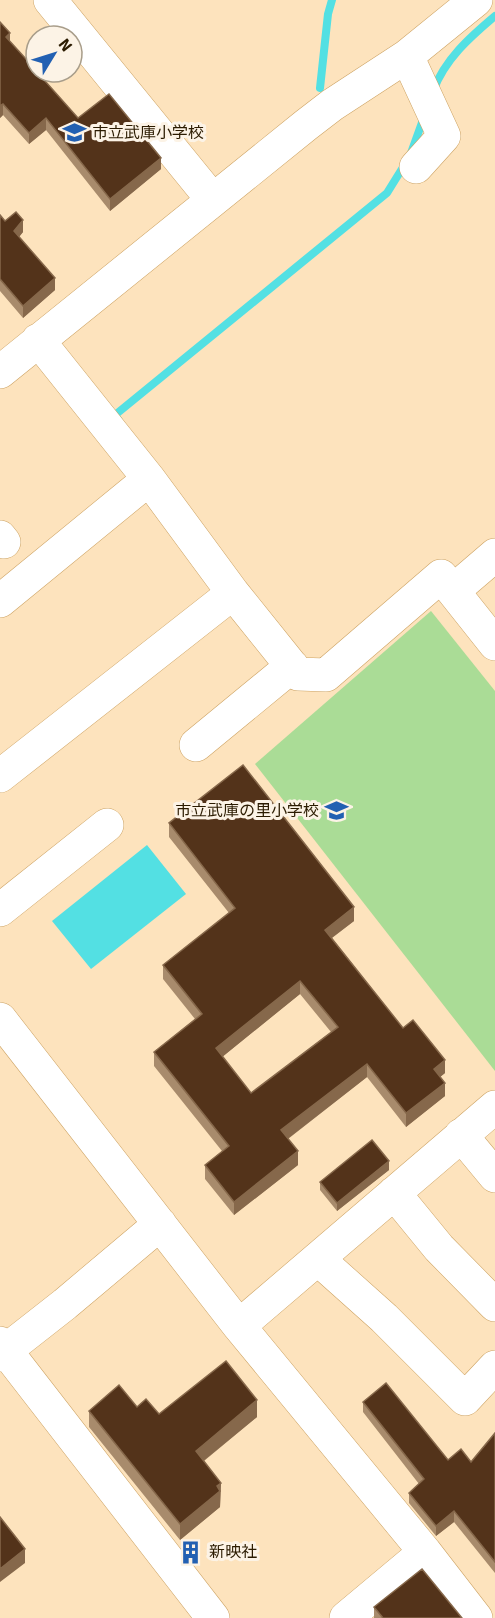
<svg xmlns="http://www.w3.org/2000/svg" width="495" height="1618" font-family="Signika,'Noto Sans JP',sans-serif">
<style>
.grass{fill:#aadc96}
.water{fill:#53e0e3}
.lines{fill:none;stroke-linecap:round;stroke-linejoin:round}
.stream{stroke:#53e0e3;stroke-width:8}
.minor-casing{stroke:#cda363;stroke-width:34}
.minor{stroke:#fff;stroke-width:33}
.wall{fill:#a88b6c;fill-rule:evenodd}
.shaded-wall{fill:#86684b}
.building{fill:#53331a;stroke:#86684b;stroke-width:1.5;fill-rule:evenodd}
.labels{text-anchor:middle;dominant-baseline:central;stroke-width:6;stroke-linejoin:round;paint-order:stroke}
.poi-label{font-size:16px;fill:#2b1b01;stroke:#fcf3e6;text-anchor:start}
</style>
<rect width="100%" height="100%" fill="#fde3bd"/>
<path class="grass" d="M 431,611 L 495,691 L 495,1071 L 255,764 Z"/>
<path class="water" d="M 147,845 L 186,894 L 91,969 L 52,921 Z"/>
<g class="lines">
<path class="stream" d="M 320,88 L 328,14 L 332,0
M 433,91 C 445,59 470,37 495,16
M 411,153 L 424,117
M 119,421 L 115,415 L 387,193 L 405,164"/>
<defs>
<path id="minor" d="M 50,0 L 212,199
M 407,56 L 444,136 L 416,167
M 0,372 L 306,125 L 332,105 L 407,56 L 476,0
M 0,537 L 4,542
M 453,591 L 495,555
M 233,593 L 298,674 L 326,675 L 441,576 L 495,644
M 0,601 L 149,479
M 196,745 L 292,666
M 0,776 L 233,593 L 149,479 L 38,340
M 0,910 L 107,825
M 0,1019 L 239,1326 L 425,1552 L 476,1618
M 461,1135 L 495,1176
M 394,1193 L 439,1248 L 495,1305
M 318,1259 L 384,1318 L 465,1399 L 495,1367
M 239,1326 L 495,1107
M 0,1343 L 213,1618
M 0,1355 L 65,1304 L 160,1224
M 346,1618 L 425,1552"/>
</defs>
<use href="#minor" class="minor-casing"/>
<use href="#minor" class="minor"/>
</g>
<path class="wall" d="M 10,42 L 78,118 L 161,169 L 110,211 L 46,130 L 29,144 L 3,115 L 0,118 Z
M 0,215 L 5,221 L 23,232 L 19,237 L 55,290 L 23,318 L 0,291 Z
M 169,823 L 354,921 L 332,938 L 403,1028 L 445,1073 L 440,1077 L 445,1096 L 406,1127 L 367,1077 L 288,1139 L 298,1165 L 234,1215 L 205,1179 L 205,1165 L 222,1151 L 154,1066 L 154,1052 L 195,1019 L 163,979 L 163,965 L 229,913 L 169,837 ZM 300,994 L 331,1032 L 251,1093 L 222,1057 Z
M 389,1170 L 337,1211 L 320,1190 L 320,1182 Z
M 363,1402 L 448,1460 L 471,1462 L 495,1433 L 495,1573 L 454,1522 L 436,1536 L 409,1503 L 409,1493 L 419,1484 L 363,1412 Z
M 137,1407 L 159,1414 L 257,1417 L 204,1461 L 221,1483 L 220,1507 L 180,1540 L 89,1427 L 89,1411 Z
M 374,1607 L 462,1618 L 374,1618 Z"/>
<path class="shaded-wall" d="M 10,33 L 10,45 L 6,37 Z
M 3,104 L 3,115 L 0,118 L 0,106 Z
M 46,118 L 46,130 L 29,144 L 29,133 Z
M 161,158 L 161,169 L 110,211 L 110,199 Z
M 23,220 L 23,232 L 14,243 L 14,231 Z
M 55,278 L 55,290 L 23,318 L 23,306 Z
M 354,907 L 354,921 L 325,943 L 325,930 Z
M 300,981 L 300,994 L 216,1062 L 216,1048 Z
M 445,1060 L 445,1073 L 434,1082 L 434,1069 Z
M 367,1064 L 367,1077 L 281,1144 L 281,1130 Z
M 445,1083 L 445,1096 L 406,1127 L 406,1113 Z
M 298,1151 L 298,1165 L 234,1215 L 234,1202 Z
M 389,1161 L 389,1170 L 337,1211 L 337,1203 Z
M 257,1400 L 257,1417 L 196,1467 L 196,1451 Z
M 221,1483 L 220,1507 L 180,1540 L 180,1524 Z
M 454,1511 L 454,1522 L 436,1536 L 436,1526 Z
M 25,1549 L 25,1563 L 0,1582 L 0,1569 Z"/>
<path class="building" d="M 0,22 L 10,33 L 6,37 L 36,70 L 36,72 L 37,72 L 78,118 L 109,94 L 161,158 L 110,199 L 46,118 L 29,133 L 3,104 L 0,106 Z
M 16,212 L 23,220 L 14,231 L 55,278 L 23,306 L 0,279 L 0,215 L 5,221 Z
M 243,765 L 354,907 L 325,930 L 403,1028 L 413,1020 L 445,1060 L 434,1069 L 445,1083 L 406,1113 L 367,1064 L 281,1130 L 298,1151 L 234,1202 L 205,1165 L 229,1146 L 154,1052 L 202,1014 L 163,965 L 235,908 L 169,823 ZM 300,981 L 338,1027 L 251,1093 L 216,1048 Z
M 372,1140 L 389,1161 L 337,1203 L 320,1182 Z
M 226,1361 L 257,1400 L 196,1451 L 221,1483 L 217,1486 L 220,1491 L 180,1524 L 89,1411 L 119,1385 L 137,1407 L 146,1399 L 159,1414 Z
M 386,1383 L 448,1460 L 461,1449 L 471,1462 L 495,1433 L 495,1562 L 454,1511 L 436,1526 L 409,1493 L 424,1479 L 363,1402 Z
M 0,1517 L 25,1549 L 0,1569 Z
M 422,1569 L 462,1618 L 383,1618 L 374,1607 Z"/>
<defs>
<symbol id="school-bare" viewBox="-9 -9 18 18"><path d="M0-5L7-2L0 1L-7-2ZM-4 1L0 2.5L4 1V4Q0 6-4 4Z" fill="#2260b2" stroke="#fcf3e6" stroke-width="2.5" paint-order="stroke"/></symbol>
<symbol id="building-bare" viewBox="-9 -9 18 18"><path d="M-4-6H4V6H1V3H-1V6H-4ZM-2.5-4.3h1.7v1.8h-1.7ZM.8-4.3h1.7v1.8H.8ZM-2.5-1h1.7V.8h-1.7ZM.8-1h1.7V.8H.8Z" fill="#2260b2" stroke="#fcf3e6" stroke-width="2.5" paint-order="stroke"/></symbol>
</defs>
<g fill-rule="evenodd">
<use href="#school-bare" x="58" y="116" width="33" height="33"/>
<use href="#school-bare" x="320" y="794" width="33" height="33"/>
<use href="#building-bare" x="174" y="1536" width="33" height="33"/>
</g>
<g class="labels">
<g class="poi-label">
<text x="92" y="133">市立武庫小学校</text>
<text x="319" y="811" text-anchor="end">市立武庫の里小学校</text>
<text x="209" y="1552">新映社</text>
</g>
</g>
<g transform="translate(54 54) rotate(52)"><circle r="28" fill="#fcf3e6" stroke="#a89d8a" stroke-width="1.5"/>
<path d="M0-4.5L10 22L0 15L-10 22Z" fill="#2260b2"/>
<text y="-9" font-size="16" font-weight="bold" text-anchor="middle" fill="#2b1b01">N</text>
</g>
</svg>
